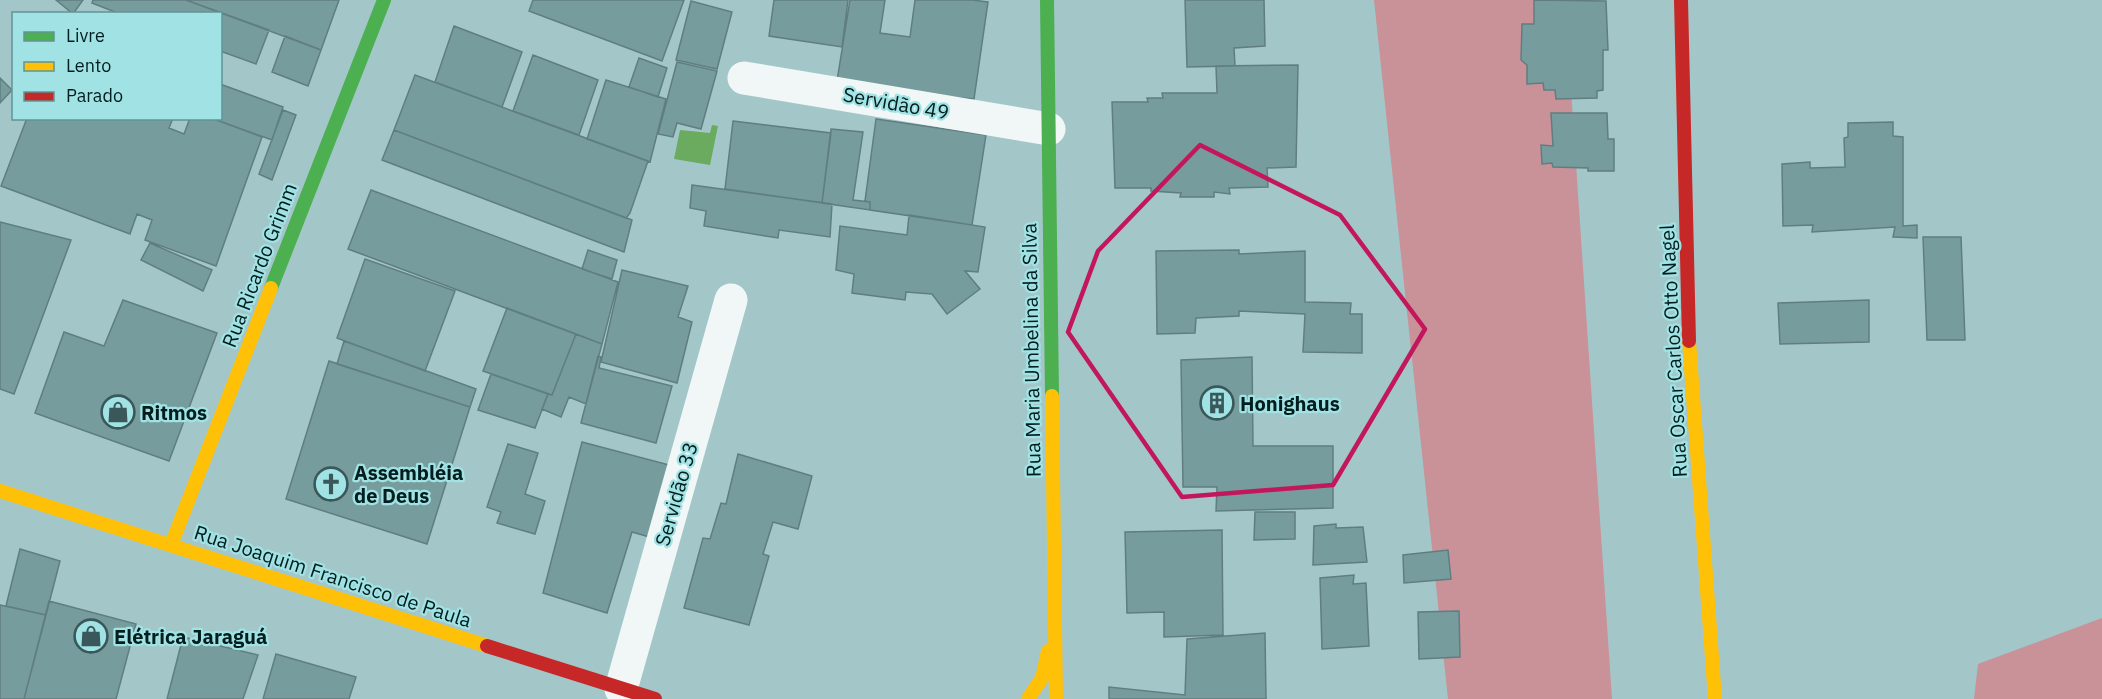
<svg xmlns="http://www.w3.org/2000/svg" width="2102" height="699" font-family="'IBM Plex Sans',sans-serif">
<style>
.forest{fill:#c99198}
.water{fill:#6aab5f}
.building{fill:#769c9e;stroke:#607e80;stroke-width:1.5}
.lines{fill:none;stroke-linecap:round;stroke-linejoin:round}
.street{stroke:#f1f7f7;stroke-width:33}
.fast{stroke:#4caf50;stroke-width:14}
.slow{stroke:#ffc107;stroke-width:14}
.jam{stroke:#c62828;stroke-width:14}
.marked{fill:none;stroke:#c2185b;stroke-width:4.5;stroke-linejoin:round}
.labels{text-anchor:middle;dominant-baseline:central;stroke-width:4.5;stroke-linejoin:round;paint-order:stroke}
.street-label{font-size:20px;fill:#021d1e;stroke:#a1e3e5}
.poi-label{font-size:20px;font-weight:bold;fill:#021d1e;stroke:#a1e3e5;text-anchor:start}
</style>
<rect width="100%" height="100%" fill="#a3c7c9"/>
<path class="forest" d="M 1374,0 L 1565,0 L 1612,699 L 1448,699 Z
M 2102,618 L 2102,699 L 1974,699 L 1978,664 Z"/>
<path class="water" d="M 712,125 L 718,126 L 710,165 L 674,159 L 680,130 L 710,133 Z"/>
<path class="building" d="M 56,0 L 83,0 L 73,14 Z
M 93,0 L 186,0 L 269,30 L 256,64 L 220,51 L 220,14 L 120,14 L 92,3 Z
M 186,0 L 339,0 L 321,50 Z
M 533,0 L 684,0 L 662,61 L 529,11 Z
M 774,0 L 848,0 L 842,47 L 769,36 Z
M 850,0 L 885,0 L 880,33 L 910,37 L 915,0 L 972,0 L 988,2 L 974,99 L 836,87 Z
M 1185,0 L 1264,0 L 1265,46 L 1234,48 L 1235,66 L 1187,67 Z
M 1534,0 L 1606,1 L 1608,50 L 1603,50 L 1603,90 L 1597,91 L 1597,98 L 1556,99 L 1555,90 L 1544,90 L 1543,83 L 1527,84 L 1527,65 L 1521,60 L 1522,24 L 1534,24 Z
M 691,1 L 732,12 L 717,69 L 676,60 Z
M 454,26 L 522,52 L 502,107 L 435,82 Z
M 285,36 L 321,50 L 308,86 L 272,72 Z
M 533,55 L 598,80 L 579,135 L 513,111 Z
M 639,58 L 667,68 L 658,97 L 629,87 Z
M 677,62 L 717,71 L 701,129 L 677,123 L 673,137 L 658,134 Z
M 1298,65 L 1296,167 L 1267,168 L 1268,187 L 1229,188 L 1230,194 L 1214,192 L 1214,197 L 1180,197 L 1181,193 L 1151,191 L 1151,188 L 1115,188 L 1112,102 L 1148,102 L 1147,98 L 1163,98 L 1162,93 L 1217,93 L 1216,66 Z
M 415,75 L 648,161 L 630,213 L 626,218 L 394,130 Z
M 0,78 L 12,90 L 0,103 Z
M 606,80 L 666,99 L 650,162 L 587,139 Z
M 220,84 L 283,107 L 272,140 L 211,118 L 220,118 Z
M 283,110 L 296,115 L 272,180 L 259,174 Z
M 1551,113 L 1607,113 L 1608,139 L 1614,139 L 1614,171 L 1588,171 L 1588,168 L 1553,167 L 1552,163 L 1542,164 L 1541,145 L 1553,146 Z
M 27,118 L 173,118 L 169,128 L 184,134 L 190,118 L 211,118 L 262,137 L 216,266 L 145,240 L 152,220 L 137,214 L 130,234 L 1,186 Z
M 876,119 L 986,135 L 972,225 L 870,210 L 870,202 L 865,201 Z
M 733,121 L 831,133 L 822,203 L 725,189 Z
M 1893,122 L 1893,136 L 1903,137 L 1903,226 L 1917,225 L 1917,238 L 1893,237 L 1895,227 L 1812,232 L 1813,225 L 1783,226 L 1782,164 L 1810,162 L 1810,168 L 1845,167 L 1844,138 L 1848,137 L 1848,123 Z
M 831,129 L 863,132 L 853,200 L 870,202 L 870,210 L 822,203 Z
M 394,130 L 632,220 L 624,252 L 382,160 Z
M 692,185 L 832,204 L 830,237 L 779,230 L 778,238 L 704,226 L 706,211 L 690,208 Z
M 371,190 L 618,282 L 602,344 L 348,249 Z
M 909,215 L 985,227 L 978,272 L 965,271 L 980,289 L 947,314 L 932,294 L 906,292 L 905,300 L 852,293 L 854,274 L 836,270 L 840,226 L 907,235 Z
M 0,222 L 71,240 L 14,394 L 0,389 Z
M 1923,237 L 1961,237 L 1965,340 L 1927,340 Z
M 150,243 L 212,270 L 203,291 L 141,260 Z
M 588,250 L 617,260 L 612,279 L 582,269 Z
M 1239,250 L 1239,254 L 1305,251 L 1305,302 L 1351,303 L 1350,314 L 1362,314 L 1362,353 L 1303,352 L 1305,314 L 1239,311 L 1239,316 L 1196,318 L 1195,333 L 1157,334 L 1156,251 Z
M 365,259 L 455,291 L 425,371 L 337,338 Z
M 622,270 L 688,286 L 678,317 L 692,322 L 677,383 L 601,362 Z
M 123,300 L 217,333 L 169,461 L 35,413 L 64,332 L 104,346 Z
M 1869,300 L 1869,342 L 1780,344 L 1778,303 Z
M 507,308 L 576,334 L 552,395 L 483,371 Z
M 576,334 L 602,344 L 586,404 L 569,397 L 561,417 L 542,409 L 548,394 L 552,395 Z
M 344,341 L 476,389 L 470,407 L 337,364 Z
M 598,356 L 601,357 L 599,368 L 672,386 L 656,443 L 581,423 Z
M 1252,357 L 1253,446 L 1333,446 L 1333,508 L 1216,511 L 1217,487 L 1183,487 L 1181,360 Z
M 329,361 L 470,407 L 427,544 L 286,499 Z
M 491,374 L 548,394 L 535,428 L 478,410 Z
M 582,442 L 673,466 L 653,538 L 632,532 L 607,613 L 543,593 Z
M 508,444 L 538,453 L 525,494 L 545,501 L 535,534 L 497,523 L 501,512 L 487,507 Z
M 738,454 L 812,476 L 798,529 L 773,522 L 763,554 L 769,556 L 749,625 L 684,608 L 703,538 L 710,539 L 721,503 L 726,504 Z
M 1255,512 L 1295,512 L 1295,539 L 1254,540 Z
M 1336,524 L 1336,528 L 1363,527 L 1367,562 L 1313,565 L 1314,526 Z
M 1222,530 L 1223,635 L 1164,637 L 1164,612 L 1127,613 L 1125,532 Z
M 20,549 L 60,561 L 46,615 L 6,606 Z
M 1448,550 L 1451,579 L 1404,583 L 1403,555 Z
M 1354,575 L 1353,584 L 1366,583 L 1369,646 L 1322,649 L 1320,578 Z
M 49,601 L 136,624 L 116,699 L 24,699 Z
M 0,605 L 46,615 L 24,699 L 0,699 Z
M 1459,611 L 1460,657 L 1419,659 L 1418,612 Z
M 1265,633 L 1266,699 L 1109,699 L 1109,687 L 1185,695 L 1187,639 Z
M 183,637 L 258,655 L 243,699 L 167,699 Z
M 276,654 L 356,677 L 349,699 L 263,699 Z"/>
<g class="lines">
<path class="street" d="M 744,78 L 1049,129
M 621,689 L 731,300"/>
<path class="fast" d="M 1047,0 L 1052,396
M 271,288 L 384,0"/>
<path class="slow" d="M 1689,341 L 1715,699
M 1052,396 L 1056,699
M 0,491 L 487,646
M 171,545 L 271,288
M 1028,699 L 1042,678 L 1048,651"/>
<path class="jam" d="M 1681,0 L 1689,341
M 487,646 L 655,699"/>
</g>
<path class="marked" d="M 1200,145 L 1340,215 L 1425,329 L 1333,485 L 1182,497 L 1068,332 L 1098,251 Z"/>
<defs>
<symbol id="building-ring" viewBox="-11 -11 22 22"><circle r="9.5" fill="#a1e3e5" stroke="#3a585a" stroke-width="1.5"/><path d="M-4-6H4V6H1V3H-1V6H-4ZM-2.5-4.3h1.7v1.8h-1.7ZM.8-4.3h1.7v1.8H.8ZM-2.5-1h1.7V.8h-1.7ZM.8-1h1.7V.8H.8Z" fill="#3a585a"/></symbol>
<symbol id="shop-ring" viewBox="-11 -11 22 22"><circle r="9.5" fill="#a1e3e5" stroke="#3a585a" stroke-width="1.5"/><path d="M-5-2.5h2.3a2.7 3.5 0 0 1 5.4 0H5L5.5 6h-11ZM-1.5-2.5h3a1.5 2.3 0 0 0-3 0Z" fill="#3a585a"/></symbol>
<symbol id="church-ring" viewBox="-11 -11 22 22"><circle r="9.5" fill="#a1e3e5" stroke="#3a585a" stroke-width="1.5"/><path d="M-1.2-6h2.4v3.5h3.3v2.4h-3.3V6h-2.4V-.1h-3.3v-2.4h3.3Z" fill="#3a585a"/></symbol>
</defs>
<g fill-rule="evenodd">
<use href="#building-ring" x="1198" y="384" width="38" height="38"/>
<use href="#shop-ring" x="99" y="393" width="38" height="38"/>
<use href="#church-ring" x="312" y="465" width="38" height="38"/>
<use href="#shop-ring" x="72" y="617" width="38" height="38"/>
</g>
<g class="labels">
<g class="street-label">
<text transform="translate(896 103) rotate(10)">Servidão 49</text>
<text transform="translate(259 265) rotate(-69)">Rua Ricardo Grimm</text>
<text transform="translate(1031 350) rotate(-91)">Rua Maria Umbelina da Silva</text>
<text transform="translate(1673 351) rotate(-93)">Rua Oscar Carlos Otto Nagel</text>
<text transform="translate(676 494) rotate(-74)">Servidão 33</text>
<text transform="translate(333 576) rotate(18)">Rua Joaquim Francisco de Paula</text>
</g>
<g class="poi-label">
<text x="1240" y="403">Honighaus</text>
<text x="141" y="412">Ritmos</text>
<text x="354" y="472">Assembléia<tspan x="354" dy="23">de Deus</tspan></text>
<text x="114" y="636">Elétrica Jaraguá</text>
</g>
</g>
<rect x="12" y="12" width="210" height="108" fill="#a1e3e5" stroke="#619495" stroke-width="1.5"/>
<rect x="24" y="32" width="30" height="9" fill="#4caf50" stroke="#619495" stroke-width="1.5"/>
<text x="66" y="42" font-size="18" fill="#021d1e">Livre</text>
<rect x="24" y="62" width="30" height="9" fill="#ffc107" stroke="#619495" stroke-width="1.5"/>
<text x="66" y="72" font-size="18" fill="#021d1e">Lento</text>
<rect x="24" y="92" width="30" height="9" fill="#c62828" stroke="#619495" stroke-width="1.5"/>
<text x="66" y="102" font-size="18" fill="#021d1e">Parado</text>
</svg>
